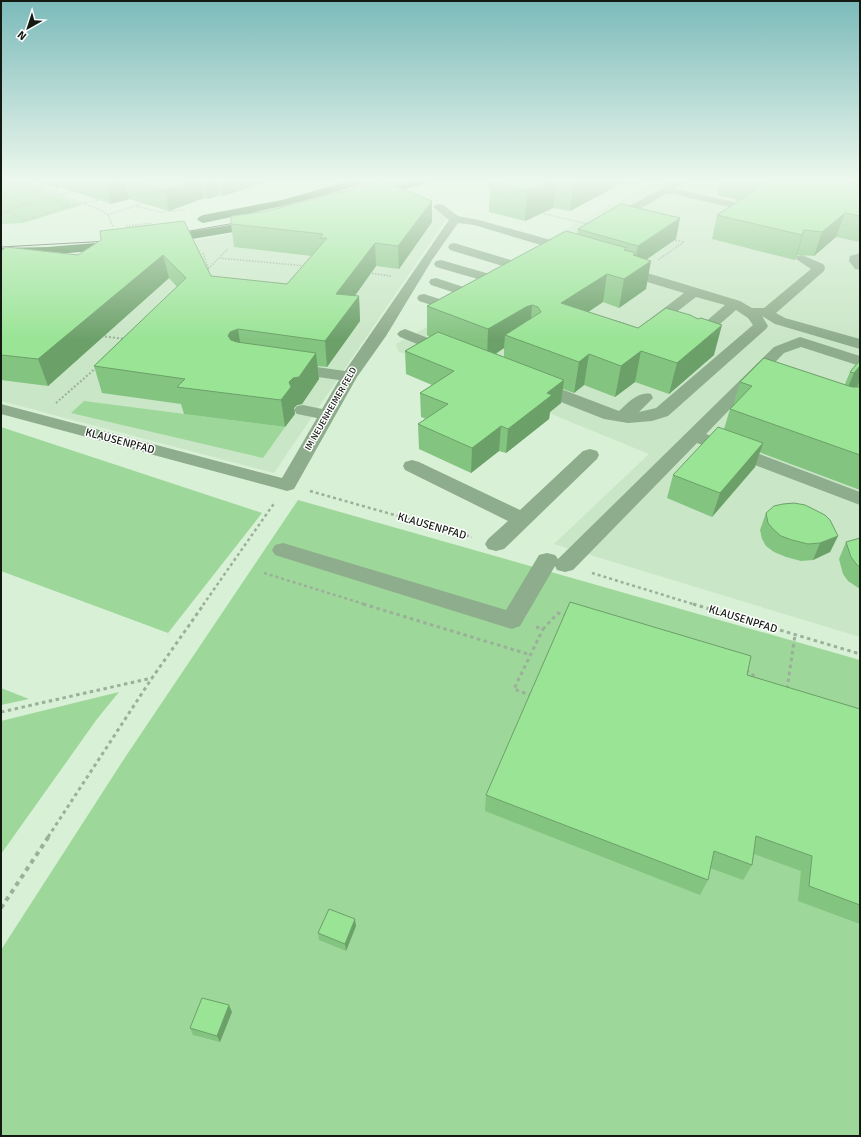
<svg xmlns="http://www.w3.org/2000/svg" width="861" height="1137" font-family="Signika,sans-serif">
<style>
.built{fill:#c9e6c6}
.green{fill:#9dd799}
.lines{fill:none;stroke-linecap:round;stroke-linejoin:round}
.path-far4{stroke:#9caf9a;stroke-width:1.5;stroke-dasharray:1.5 1.5;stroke-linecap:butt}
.path-far3{stroke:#9caf9a;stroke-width:2;stroke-dasharray:2 2;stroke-linecap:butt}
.path-far2{stroke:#9caf9a;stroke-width:2.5;stroke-dasharray:3 3;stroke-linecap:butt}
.path-far1{stroke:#9caf9a;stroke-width:3;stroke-dasharray:3.5 3.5;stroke-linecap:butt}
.path{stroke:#9caf9a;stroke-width:4;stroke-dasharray:4.5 4.5;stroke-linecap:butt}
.minor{fill:#8ead8c;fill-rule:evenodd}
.major{fill:#407a3e;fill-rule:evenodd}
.tram{stroke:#4a5749;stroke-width:1}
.wall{fill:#84c481;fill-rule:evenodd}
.shaded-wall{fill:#6ca069}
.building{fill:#9ae496;stroke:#6ca069}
.labels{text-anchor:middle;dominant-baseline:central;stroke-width:3;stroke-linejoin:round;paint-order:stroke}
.far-street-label{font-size:9px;fill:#121a11;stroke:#fff}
.street-label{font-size:11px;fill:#121a11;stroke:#fff}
</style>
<rect width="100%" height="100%" fill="#d8f0d6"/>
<path class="built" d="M 655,181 L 860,181 L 860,637 L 554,544 L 649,454 L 398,351 L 396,344 L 559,255 L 542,242 Z
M 389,197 L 446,214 L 447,218 L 274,473 L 1,401 L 1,258 L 103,252 L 209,238 L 259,229 Z"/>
<path class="green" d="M 1,181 L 18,181 L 82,205 L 23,223 L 1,224 Z
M 84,401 L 285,427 L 263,458 L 71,413 Z
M 1,427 L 262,513 L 168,633 L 1,571 Z
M 298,500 L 860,660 L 860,1136 L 1,1136 L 1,950 L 124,759 Z
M 1,688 L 29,699 L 1,705 Z
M 119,692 L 97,719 L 1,854 L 1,721 Z"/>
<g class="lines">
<path class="path-far4" d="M 20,181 L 52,192
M 615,181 L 628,184 L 637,183
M 844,181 L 860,184
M 59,186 L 52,192 L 101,210 L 108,215 L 113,227
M 1,190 L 26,183
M 35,191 L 55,185
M 1,194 L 27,204
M 59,195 L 75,190
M 84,203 L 99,200
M 136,206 L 160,212 L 186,210
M 5,211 L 48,198 L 69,206
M 1,212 L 5,211 L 26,220 L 80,203
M 541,213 L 587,224
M 108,215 L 146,202
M 126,226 L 152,223
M 203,253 L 209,269
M 219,258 L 306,266
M 658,260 L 684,242 L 674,240
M 206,271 L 228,249
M 369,273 L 391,276"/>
<path class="path-far3" d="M 615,321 L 625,324
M 101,336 L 125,339
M 56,403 L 97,367"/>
<path class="path-far2" d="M 310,491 L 472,537
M 264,573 L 367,605
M 592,573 L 696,605
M 203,605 L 275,502"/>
<path class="path-far1" d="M 363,604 L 531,655
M 693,604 L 860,654
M 536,627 L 543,629 L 558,613 L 567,616
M 746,670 L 758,679
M 787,689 L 795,635
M 532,696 L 514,689 L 543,629
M 1,712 L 152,678
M 48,837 L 152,678 L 204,604"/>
<path class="path" d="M 1,908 L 49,836"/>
<path class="minor" d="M 675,181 L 687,181 L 676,189 L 734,202 L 736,204 L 730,207 L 668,193 L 612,224 L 604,224 L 602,222 L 604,220 Z
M 439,204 L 443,205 L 458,216 L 479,220 L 565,244 L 567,247 L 565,250 L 561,251 L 474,225 L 458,223 L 432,260 L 386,336 L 357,377 L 294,489 L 287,491 L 280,489 L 1,414 L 1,404 L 282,478 L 317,418 L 297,414 L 294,410 L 297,406 L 303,405 L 322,409 L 339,380 L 289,373 L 283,371 L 281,368 L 283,365 L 289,363 L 345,371 L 449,220 L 433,207 L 435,205 Z
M 454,243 L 531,266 L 533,269 L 531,272 L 526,273 L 450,250 L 448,247 L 450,244 Z
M 860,253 L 860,270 L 855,269 L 849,261 L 850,256 Z
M 802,255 L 823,264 L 825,267 L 824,271 L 776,313 L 785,318 L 860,339 L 860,349 L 775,324 L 762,316 L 768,326 L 766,329 L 668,416 L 652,421 L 628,423 L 604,419 L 528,389 L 526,385 L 528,381 L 534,380 L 540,381 L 619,411 C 628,403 638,391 651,394 L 653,398 L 639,412 L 656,408 L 753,325 L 748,318 L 736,310 L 697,344 L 692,346 L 687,344 L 684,341 L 687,338 L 725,305 L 696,297 L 652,331 L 647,332 L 642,331 L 640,328 L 642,325 L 684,293 L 614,272 L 612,269 L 614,266 L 624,266 L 740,301 L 752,308 L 764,308 L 811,269 L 796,259 L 797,256 Z
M 441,260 L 507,279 L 509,282 L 507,285 L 502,286 L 436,267 L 434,264 L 436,261 Z
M 436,278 L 482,293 L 484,296 L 482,299 L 477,300 L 431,285 L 429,282 L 431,279 Z
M 424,294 L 458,305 L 460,308 L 458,311 L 453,312 L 419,301 L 417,298 L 419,295 Z
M 405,329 L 456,349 L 458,352 L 456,355 L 450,357 L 444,355 L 400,337 L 397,334 L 400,331 Z
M 800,337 L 860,356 L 860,366 L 801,347 L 784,353 L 706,434 L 860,492 L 860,505 L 697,443 L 573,570 L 565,572 L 557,570 L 555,566 L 520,626 L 512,629 L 275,555 L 272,550 L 275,545 L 283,543 L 506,610 L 539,555 L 547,553 L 555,555 L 558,559 L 774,347 Z
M 590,449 L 597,451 L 599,455 L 597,459 L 504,549 L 496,551 L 488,549 L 485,544 L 488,539 L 508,521 L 405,470 L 403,466 L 405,462 L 412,460 L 419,462 L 520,510 L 583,451 Z"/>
<path class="major" d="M 349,181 L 364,181 L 363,183 C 311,201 257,212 203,223 L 199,221 L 197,219 L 199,217 L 203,215 L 282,200 Z
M 412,181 L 427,181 L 426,183 L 377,198 L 369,198 L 367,196 L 369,194 Z
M 260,220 L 264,221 L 266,224 L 264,227 L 162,244 L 158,243 L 156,240 L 158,237 L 162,236 Z
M 120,241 L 124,242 L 126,245 L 124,248 L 47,255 L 1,256 L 1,248 L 47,247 Z"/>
<path class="tram" d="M 381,187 L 400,181
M 178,233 L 241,222
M 1,247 L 109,241"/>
</g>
<path class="wall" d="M 37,181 L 270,181 L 223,196 L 219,195 L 208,199 L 204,198 L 169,211 L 129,199 L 111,204 L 60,187 L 56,188 Z
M 556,181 L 626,181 L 570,211 L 553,208 L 525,221 L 489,212 L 490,182 Z
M 721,181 L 839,181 L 860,185 L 860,242 L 836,237 L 814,256 L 797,255 L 795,260 L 712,239 L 717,215 L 739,200 L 717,195 Z
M 184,221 L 211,276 L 287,284 L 312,256 L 234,247 L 231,224 L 432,222 L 399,269 L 376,266 L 355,296 L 359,296 L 360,321 L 327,367 L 318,366 L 319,379 L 302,404 L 297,405 L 294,408 L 295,414 L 285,427 L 184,414 L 181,404 L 102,393 L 94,366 L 177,287 L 169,278 L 48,386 L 1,380 L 1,251 L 78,255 L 101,240 Z
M 578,229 L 676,239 L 647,259 L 646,289 L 619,308 L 603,302 L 588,312 L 714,355 L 669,394 L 635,382 L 615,397 L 584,385 L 574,393 L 563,389 L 561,403 L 550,412 L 549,419 L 506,453 L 499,451 L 471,473 L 419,449 L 418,424 L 426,419 L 421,417 L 420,393 L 432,385 L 406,374 L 405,351 L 430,337 L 427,335 L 427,306 L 577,234 ZM 504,348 L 504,357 L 496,354 Z
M 860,360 L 860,490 L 759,452 L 755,467 L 712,517 L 667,498 L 673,475 L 724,429 L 730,409 L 733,406 L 740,382 L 845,384 L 850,372 Z
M 766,513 L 838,536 L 830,552 L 813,560 L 801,561 L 786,557 L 774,552 L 766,546 L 762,539 L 760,530 Z
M 860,538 L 860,589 L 848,581 L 843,574 L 839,559 L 846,542 Z
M 747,675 L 860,709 L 860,924 L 798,901 L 801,871 L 754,854 L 752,865 L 743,880 L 710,868 L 708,880 L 700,895 L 485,811 L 486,795 Z
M 356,926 L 346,951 L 319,940 L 318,933 Z
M 232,1012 L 220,1042 L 193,1035 L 190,1028 Z"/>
<path class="shaded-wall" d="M 54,181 L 58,181 L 60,187 L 56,188 Z
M 117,181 L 124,181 L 129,199 L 111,204 L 106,184 Z
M 192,181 L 201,181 L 204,198 L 169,211 L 165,191 Z
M 205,181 L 216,181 L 219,195 L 208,199 Z
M 220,181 L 270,181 L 223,196 Z
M 551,181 L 556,181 L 553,208 L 525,221 L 527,191 Z
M 575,181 L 626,181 L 570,211 L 574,182 Z
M 432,201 L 432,222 L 399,269 L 398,246 Z
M 845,213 L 836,237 L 814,256 L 822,232 Z
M 680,218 L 676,239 L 634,268 L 638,246 Z
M 804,230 L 797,255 L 795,260 L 802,235 Z
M 375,243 L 376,266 L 338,319 L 336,294 Z
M 636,253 L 632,274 L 651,261 L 646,289 L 619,308 L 624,279 L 633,255 Z
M 163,255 L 169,278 L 48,386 L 38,359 Z
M 607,274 L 603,302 L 557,333 L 561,303 Z
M 359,296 L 360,321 L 327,367 L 325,341 Z
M 532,305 L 530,335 L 505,335 L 504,348 L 487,359 L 488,329 L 526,307 Z
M 722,325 L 714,355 L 669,394 L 677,363 Z
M 238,329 L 242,355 L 228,336 L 230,332 Z
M 641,351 L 635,382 L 615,397 L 621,366 Z
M 316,353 L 319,379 L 302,404 L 297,405 L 294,408 L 295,414 L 285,427 L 281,400 L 289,382 Z
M 589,354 L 584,385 L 574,393 L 579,362 Z
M 859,366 L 860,366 L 860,380 L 854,394 L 842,401 L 854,373 Z
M 564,380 L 561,403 L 550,412 L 549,419 L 506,453 L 508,429 L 547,393 Z
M 501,426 L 499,451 L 471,473 L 472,448 Z
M 763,443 L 755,467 L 712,517 L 720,493 Z
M 838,536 L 830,552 L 813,560 L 820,543 Z
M 355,919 L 356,926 L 346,951 L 345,944 Z
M 229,1005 L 232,1012 L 220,1042 L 217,1036 Z"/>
<path class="building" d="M 96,181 L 117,181 L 106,184 Z
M 131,181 L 192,181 L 165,191 Z
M 383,181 L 432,201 L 398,246 L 375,243 L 336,294 L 359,296 L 325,341 L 238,329 L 230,332 L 228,336 L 231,340 L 237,342 L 316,353 L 299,377 L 293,378 L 289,382 L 291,387 L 281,400 L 177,387 L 185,379 L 94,366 L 186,278 L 163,255 L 38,359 L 1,355 L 1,301 L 2,299 L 1,298 L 1,251 L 6,247 L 78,255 L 101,240 L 100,231 L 184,221 L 211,276 L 287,284 L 327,238 L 320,238 L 323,234 L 231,224 L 231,216 L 263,212 Z
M 492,181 L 551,181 L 527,191 L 490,182 Z
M 757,181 L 839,181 L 860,185 L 860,187 L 858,188 L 860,189 L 860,216 L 845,213 L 822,232 L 804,230 L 802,235 L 717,215 L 766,183 Z
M 621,204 L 680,218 L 638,246 L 578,229 Z
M 566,231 L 627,248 L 624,250 L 636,253 L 633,255 L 651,261 L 624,279 L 607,274 L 561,303 L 638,328 L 666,308 L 690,315 L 698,319 L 701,318 L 722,325 L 677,363 L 641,351 L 621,366 L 589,354 L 579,362 L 505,335 L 541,312 L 538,307 L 532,305 L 526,307 L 488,329 L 427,306 Z
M 438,332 L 564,380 L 547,393 L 552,395 L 508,429 L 501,426 L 472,448 L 418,424 L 448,404 L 420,393 L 454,371 L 405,351 Z
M 764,358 L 852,387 L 860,387 L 860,455 L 730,409 L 752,386 L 740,382 Z
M 860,360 L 860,366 L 854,373 L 850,372 Z
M 718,427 L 763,443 L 720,493 L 673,475 Z
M 794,503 L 805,505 L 825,515 L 830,520 L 838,536 L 820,543 L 808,544 L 792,540 L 781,536 L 773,529 L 768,523 L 766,513 L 774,506 L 783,504 Z
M 860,538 L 860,567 L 857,565 L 851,557 L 846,542 Z
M 570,602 L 751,656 L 747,675 L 860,709 L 860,905 L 809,886 L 812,856 L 756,836 L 752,865 L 714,851 L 708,880 L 486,795 Z
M 329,909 L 355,919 L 345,944 L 318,933 Z
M 202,998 L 229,1005 L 217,1036 L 190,1028 Z"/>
<linearGradient id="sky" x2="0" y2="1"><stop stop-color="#7bbaba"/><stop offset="0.53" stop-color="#edf8ed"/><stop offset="1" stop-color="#edf8ed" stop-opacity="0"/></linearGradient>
<rect width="861" height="340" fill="url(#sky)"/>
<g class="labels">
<g class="far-street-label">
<text transform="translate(331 409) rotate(-60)">IM NEUENHEIMER FELD</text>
</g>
<g class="street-label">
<text transform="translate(120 441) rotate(15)">KLAUSENPFAD</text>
<text transform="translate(432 526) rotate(16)">KLAUSENPFAD</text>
<text transform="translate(743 619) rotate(17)">KLAUSENPFAD</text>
</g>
</g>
<rect width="861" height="1137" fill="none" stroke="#121a11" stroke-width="4"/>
<g transform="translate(28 28) rotate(219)" stroke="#ffffff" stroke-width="3" paint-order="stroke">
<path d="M0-3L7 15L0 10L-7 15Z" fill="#121a11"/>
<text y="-6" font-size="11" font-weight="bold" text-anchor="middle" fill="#121a11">N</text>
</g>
</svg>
